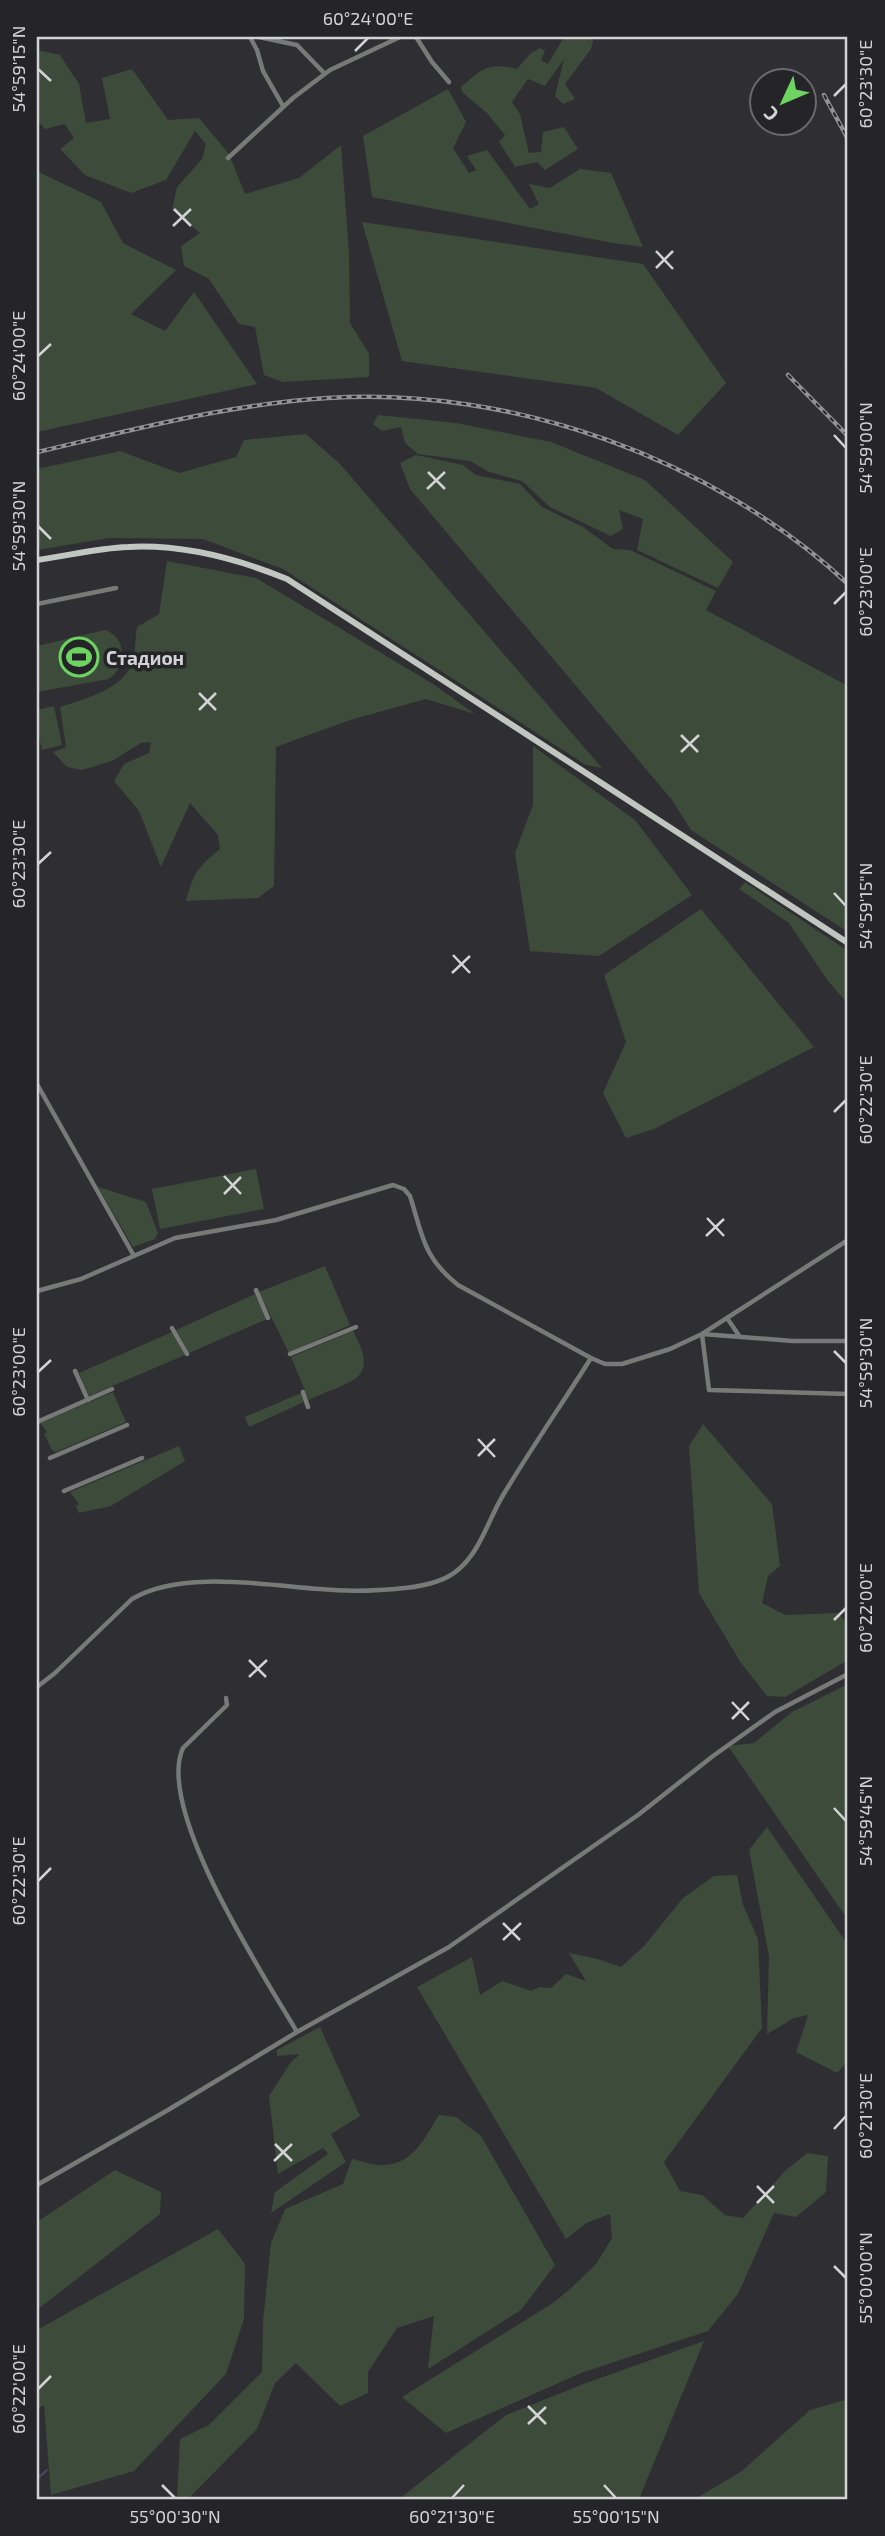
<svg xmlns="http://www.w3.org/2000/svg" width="885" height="2536" font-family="'Exo 2',sans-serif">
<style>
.green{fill:#3d4c3a}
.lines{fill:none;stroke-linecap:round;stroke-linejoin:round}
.stream{stroke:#494867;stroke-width:2}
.minor{stroke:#787a78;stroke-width:4.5}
.major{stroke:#c2c6c1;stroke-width:6}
.rail-casing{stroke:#929296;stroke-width:4.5}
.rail{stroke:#242429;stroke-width:2;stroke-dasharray:5;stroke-linecap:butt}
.ticks{fill:none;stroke:#d3d3d6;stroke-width:2.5}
.labels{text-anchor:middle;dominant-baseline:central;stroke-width:7;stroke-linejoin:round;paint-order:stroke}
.poi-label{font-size:19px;font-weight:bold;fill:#d3d3d6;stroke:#242429;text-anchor:start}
.neatline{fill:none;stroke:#d3d3d6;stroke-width:2.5}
.ticks-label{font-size:18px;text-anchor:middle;fill:#d3d3d6}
</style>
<rect width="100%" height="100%" fill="#2e2e33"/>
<path class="green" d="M 564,37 L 594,37 L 591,49 L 565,84 L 575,99 L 563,104 L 555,96 L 564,59 L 545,86 L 528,79 L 512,102 L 520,114 L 529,153 L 541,152 L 543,132 L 564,127 L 578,149 L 545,170 L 537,162 L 515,167 L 499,142 L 505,135 L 487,113 L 462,92 L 461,87 C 482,68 489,62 517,69 L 531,53 L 540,48 L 545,51 L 541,60 L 548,64 Z
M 37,50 L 60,55 L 79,84 L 86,123 L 110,119 L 102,78 L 132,69 L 168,120 L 199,118 L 229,154 L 245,194 L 299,178 L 341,145 L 349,253 L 350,323 L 369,354 L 369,377 L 283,382 L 264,375 L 255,327 L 239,324 L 209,279 L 184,266 L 181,246 L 200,233 L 172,210 L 177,187 L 202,159 L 206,144 L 195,131 L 166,180 L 131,193 L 85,175 L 60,149 L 74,138 L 65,124 L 45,129 L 37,120 Z
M 448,89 L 466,122 L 453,148 L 469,173 L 476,170 L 467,156 L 487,150 L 530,209 L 539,204 L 529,184 L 550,188 L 580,169 L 611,173 L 643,247 L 613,243 L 372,197 L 363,136 Z
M 37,171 L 101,202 L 123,243 L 176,270 L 131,314 L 165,331 L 194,292 L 257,384 L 37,432 Z
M 362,222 L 643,264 L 726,383 L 678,435 L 596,388 L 402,361 Z
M 378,415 L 456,423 L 551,442 L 645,480 L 733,562 L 718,588 L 637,550 L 643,519 L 619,510 L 623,529 L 611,536 L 550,507 L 522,481 L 489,472 L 470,461 L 418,454 L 405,443 L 401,427 L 382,431 L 373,424 Z
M 306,434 L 340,464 L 602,768 L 586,765 L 283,569 L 203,539 L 109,538 L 37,550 L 37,469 L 120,451 L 179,473 L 236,457 L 244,440 Z
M 416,455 L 463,465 L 476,475 L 520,484 L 542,507 L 583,527 L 613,549 L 630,550 L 716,591 L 706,610 L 848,686 L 848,932 L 691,830 L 672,800 L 410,489 L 400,463 Z
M 167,561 L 256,578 L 433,684 L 475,714 L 426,699 L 350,720 L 276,747 L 274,886 L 258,898 L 186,901 C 194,872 197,868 220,849 L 218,835 L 190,803 L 161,867 L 139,811 L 114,781 L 124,764 L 149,753 L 151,742 L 141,743 L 112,761 L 82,770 L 67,767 L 53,752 L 66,747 L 60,707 C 84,699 120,690 131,666 C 136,655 135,638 137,627 L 159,614 Z
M 105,630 C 127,637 127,667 109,679 L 37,692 L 37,646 Z
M 54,706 L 62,745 L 42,750 L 37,727 L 37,710 Z
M 533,746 L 635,820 L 692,895 L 599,956 L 530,951 L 515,853 L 533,805 Z
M 745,882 L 848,951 L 848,1004 L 828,981 L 789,923 L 739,889 Z
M 701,909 L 814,1047 L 654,1129 L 626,1138 L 603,1093 L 626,1042 L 604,975 Z
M 256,1169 L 264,1209 L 160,1229 L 152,1189 Z
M 98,1187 L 146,1202 L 158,1233 L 155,1239 L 133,1247 Z
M 325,1266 L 350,1325 L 289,1353 L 259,1292 Z
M 255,1294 L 267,1319 L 189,1353 L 176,1330 Z
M 353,1331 C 382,1384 348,1380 309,1400 L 291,1357 Z
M 172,1332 L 185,1355 L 89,1396 L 79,1373 Z
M 113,1392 L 126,1422 L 56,1452 L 52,1450 L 44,1434 L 47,1432 L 40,1423 Z
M 301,1393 L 304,1402 L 249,1427 L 245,1417 Z
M 703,1424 L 772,1504 L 780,1566 L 768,1576 L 762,1603 L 785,1615 L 837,1613 L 848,1623 L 848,1660 L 785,1697 L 767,1696 L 741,1663 L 699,1593 L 689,1446 Z
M 179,1446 L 185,1461 L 111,1506 L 79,1513 L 76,1506 L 79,1504 L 70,1492 Z
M 848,1684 L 848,1920 L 728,1746 L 754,1743 L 792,1712 Z
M 767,1827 L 848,1945 L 848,2061 L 837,2073 L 796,2052 L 808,2015 L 794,2018 L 767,2034 L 769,1956 L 749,1850 Z
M 737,1875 L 743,1905 L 758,1939 L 762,2028 L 664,2162 L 680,2191 L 702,2195 L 725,2215 L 743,2218 L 785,2171 L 807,2153 L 828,2156 L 826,2192 L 796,2217 L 774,2213 L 738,2294 L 708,2331 L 581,2373 L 446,2433 L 402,2397 L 553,2303 L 569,2290 L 596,2264 L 612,2238 L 610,2214 L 586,2223 L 566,2239 L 417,1987 L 472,1957 L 480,1995 L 502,1981 L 531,1991 L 539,1987 L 551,1988 L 566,1974 L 586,1981 L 569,1953 L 598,1959 L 621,1967 L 644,1946 L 683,1898 L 714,1876 Z
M 320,2027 L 360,2116 L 331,2134 L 346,2162 L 271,2213 L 275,2192 L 328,2154 L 323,2148 L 278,2174 L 269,2096 L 291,2062 L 300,2054 L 277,2056 L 277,2050 Z
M 439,2115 L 456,2117 L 481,2136 L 555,2265 L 521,2310 L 428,2369 L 434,2316 L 397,2328 L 368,2372 L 368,2393 L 340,2406 L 296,2363 L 275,2383 L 257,2429 L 188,2499 L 177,2499 L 180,2439 L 209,2425 L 262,2372 L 263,2322 L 271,2243 L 285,2209 L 343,2184 L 352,2159 C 362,2161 374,2166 385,2165 C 414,2163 425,2137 439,2115 Z
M 115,2170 L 161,2192 L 160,2214 L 37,2310 L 37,2222 Z
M 218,2229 L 245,2264 L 244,2319 L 226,2374 L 134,2471 L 51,2495 L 44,2405 L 37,2409 L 37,2330 Z
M 704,2341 L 639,2499 L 399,2499 L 506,2415 L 586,2383 Z
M 848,2399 L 848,2499 L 695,2499 L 742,2471 L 810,2410 Z"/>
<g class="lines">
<path class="stream" d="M 37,2479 L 47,2470"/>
<path class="minor" d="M 250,37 L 257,50 L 263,71 L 283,106
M 259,37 L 297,45 L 325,74
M 416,37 L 432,62 L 449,82
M 228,158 L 293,98 L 330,70 L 400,37
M 37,604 L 116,588
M 37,1084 L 134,1256
M 256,1290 L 268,1318
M 37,1291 L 81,1279 L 175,1238 L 276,1220 L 393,1185 L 404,1189 L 410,1196 C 423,1237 423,1257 458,1285 L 591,1358 L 605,1364 L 622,1364 L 670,1349 L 702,1334 L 848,1240
M 727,1318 L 740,1337
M 172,1328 L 187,1354
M 702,1334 L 709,1390 L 848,1394
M 702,1334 L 793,1341 L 848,1341
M 290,1354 L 356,1327
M 75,1371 L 88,1400
M 303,1392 L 308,1407
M 37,1422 L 112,1389
M 50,1458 L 127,1425
M 64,1491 L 142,1458
M 37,1687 L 55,1673 L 132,1599 C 180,1570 266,1585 320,1589 C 348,1592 377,1591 405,1588 C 424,1586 445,1582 459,1569 C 480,1551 488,1521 502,1497 C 530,1450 562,1404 591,1358
M 226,1698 L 227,1705 L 183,1748 C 155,1809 264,1976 297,2032
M 37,2185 L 168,2110 L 297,2032 L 449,1947 L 638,1815 L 713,1756 L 775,1712 L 848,1674"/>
<path class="major" d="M 37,560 C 67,556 98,548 128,547 C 182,544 238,559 287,579 L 848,943"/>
<defs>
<path id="rail" d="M 824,95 L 848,139
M 847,361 L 848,364
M 788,375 L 848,436
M 37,452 C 133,430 229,404 328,398 C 511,386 714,459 848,584"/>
</defs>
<use href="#rail" class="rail-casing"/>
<use href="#rail" class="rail"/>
</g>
<path class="ticks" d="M 355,51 L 368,38M 38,69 L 51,81M 834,96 L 846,84M 174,209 L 191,226M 173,226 L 191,209M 656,251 L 673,269M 656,268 L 673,251M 38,356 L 51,344M 834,435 L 846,448M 428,472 L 445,489M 427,489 L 445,472M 38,526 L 51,539M 834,604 L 846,592M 199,693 L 216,710M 199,710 L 216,693M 681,735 L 698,752M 681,752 L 699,735M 38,864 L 51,852M 834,893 L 846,906M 453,955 L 470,973M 452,973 L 470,956M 834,1112 L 846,1100M 224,1176 L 241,1194M 224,1194 L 241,1177M 707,1218 L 724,1236M 706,1236 L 724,1219M 834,1351 L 846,1363M 38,1372 L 51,1360M 478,1439 L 495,1457M 478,1456 L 495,1439M 834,1620 L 846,1608M 249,1660 L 266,1677M 249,1677 L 267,1660M 732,1702 L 749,1720M 732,1719 L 749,1702M 834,1808 L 846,1821M 38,1881 L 51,1868M 503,1923 L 520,1940M 503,1940 L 521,1923M 834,2129 L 846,2116M 275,2144 L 292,2161M 274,2161 L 292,2144M 757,2186 L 774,2203M 757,2203 L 774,2186M 834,2266 L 846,2278M 38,2389 L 51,2376M 528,2406 L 546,2424M 528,2424 L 546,2407M 162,2485 L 175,2498M 604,2485 L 616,2498M 452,2498 L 464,2485"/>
<defs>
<symbol id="stadium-ring" viewBox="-11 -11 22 22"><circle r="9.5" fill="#242429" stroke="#6dd361" stroke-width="1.5"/><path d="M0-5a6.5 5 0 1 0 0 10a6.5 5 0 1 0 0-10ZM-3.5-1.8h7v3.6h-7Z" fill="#6dd361"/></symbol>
</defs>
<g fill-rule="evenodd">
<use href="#stadium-ring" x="57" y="635" width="44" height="44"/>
</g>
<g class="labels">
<g class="poi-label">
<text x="106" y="657">Стадион</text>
</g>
</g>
<rect width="885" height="2536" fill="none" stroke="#242429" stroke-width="77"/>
<g transform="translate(783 102) rotate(226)"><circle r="33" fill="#242429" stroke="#6a6a6e" stroke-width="2"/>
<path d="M0-5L12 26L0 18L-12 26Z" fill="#6dd361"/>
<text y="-10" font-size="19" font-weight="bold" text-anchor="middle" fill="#d3d3d6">С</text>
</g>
<rect x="38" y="38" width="808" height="2460" class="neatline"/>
<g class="ticks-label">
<text x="368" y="25">60°24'00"E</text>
<text transform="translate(19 69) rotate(-90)" y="6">54°59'15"N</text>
<text transform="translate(866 84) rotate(-90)" y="6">60°23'30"E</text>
<text transform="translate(19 356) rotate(-90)" y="6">60°24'00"E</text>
<text transform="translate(866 448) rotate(-90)" y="6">54°59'00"N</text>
<text transform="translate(19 526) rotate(-90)" y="6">54°59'30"N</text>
<text transform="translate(866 592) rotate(-90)" y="6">60°23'00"E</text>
<text transform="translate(19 864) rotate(-90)" y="6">60°23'30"E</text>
<text transform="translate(866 906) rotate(-90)" y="6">54°59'15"N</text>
<text transform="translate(866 1100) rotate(-90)" y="6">60°22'30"E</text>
<text transform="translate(866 1363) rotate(-90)" y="6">54°59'30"N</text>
<text transform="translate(19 1372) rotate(-90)" y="6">60°23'00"E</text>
<text transform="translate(866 1608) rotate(-90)" y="6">60°22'00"E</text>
<text transform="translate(866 1821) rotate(-90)" y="6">54°59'45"N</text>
<text transform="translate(19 1881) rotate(-90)" y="6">60°22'30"E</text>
<text transform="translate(866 2116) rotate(-90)" y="6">60°21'30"E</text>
<text transform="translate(866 2278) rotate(-90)" y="6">55°00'00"N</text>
<text transform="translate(19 2389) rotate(-90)" y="6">60°22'00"E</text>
<text x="175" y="2523">55°00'30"N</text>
<text x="452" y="2523">60°21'30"E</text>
<text x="616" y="2523">55°00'15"N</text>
</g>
</svg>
